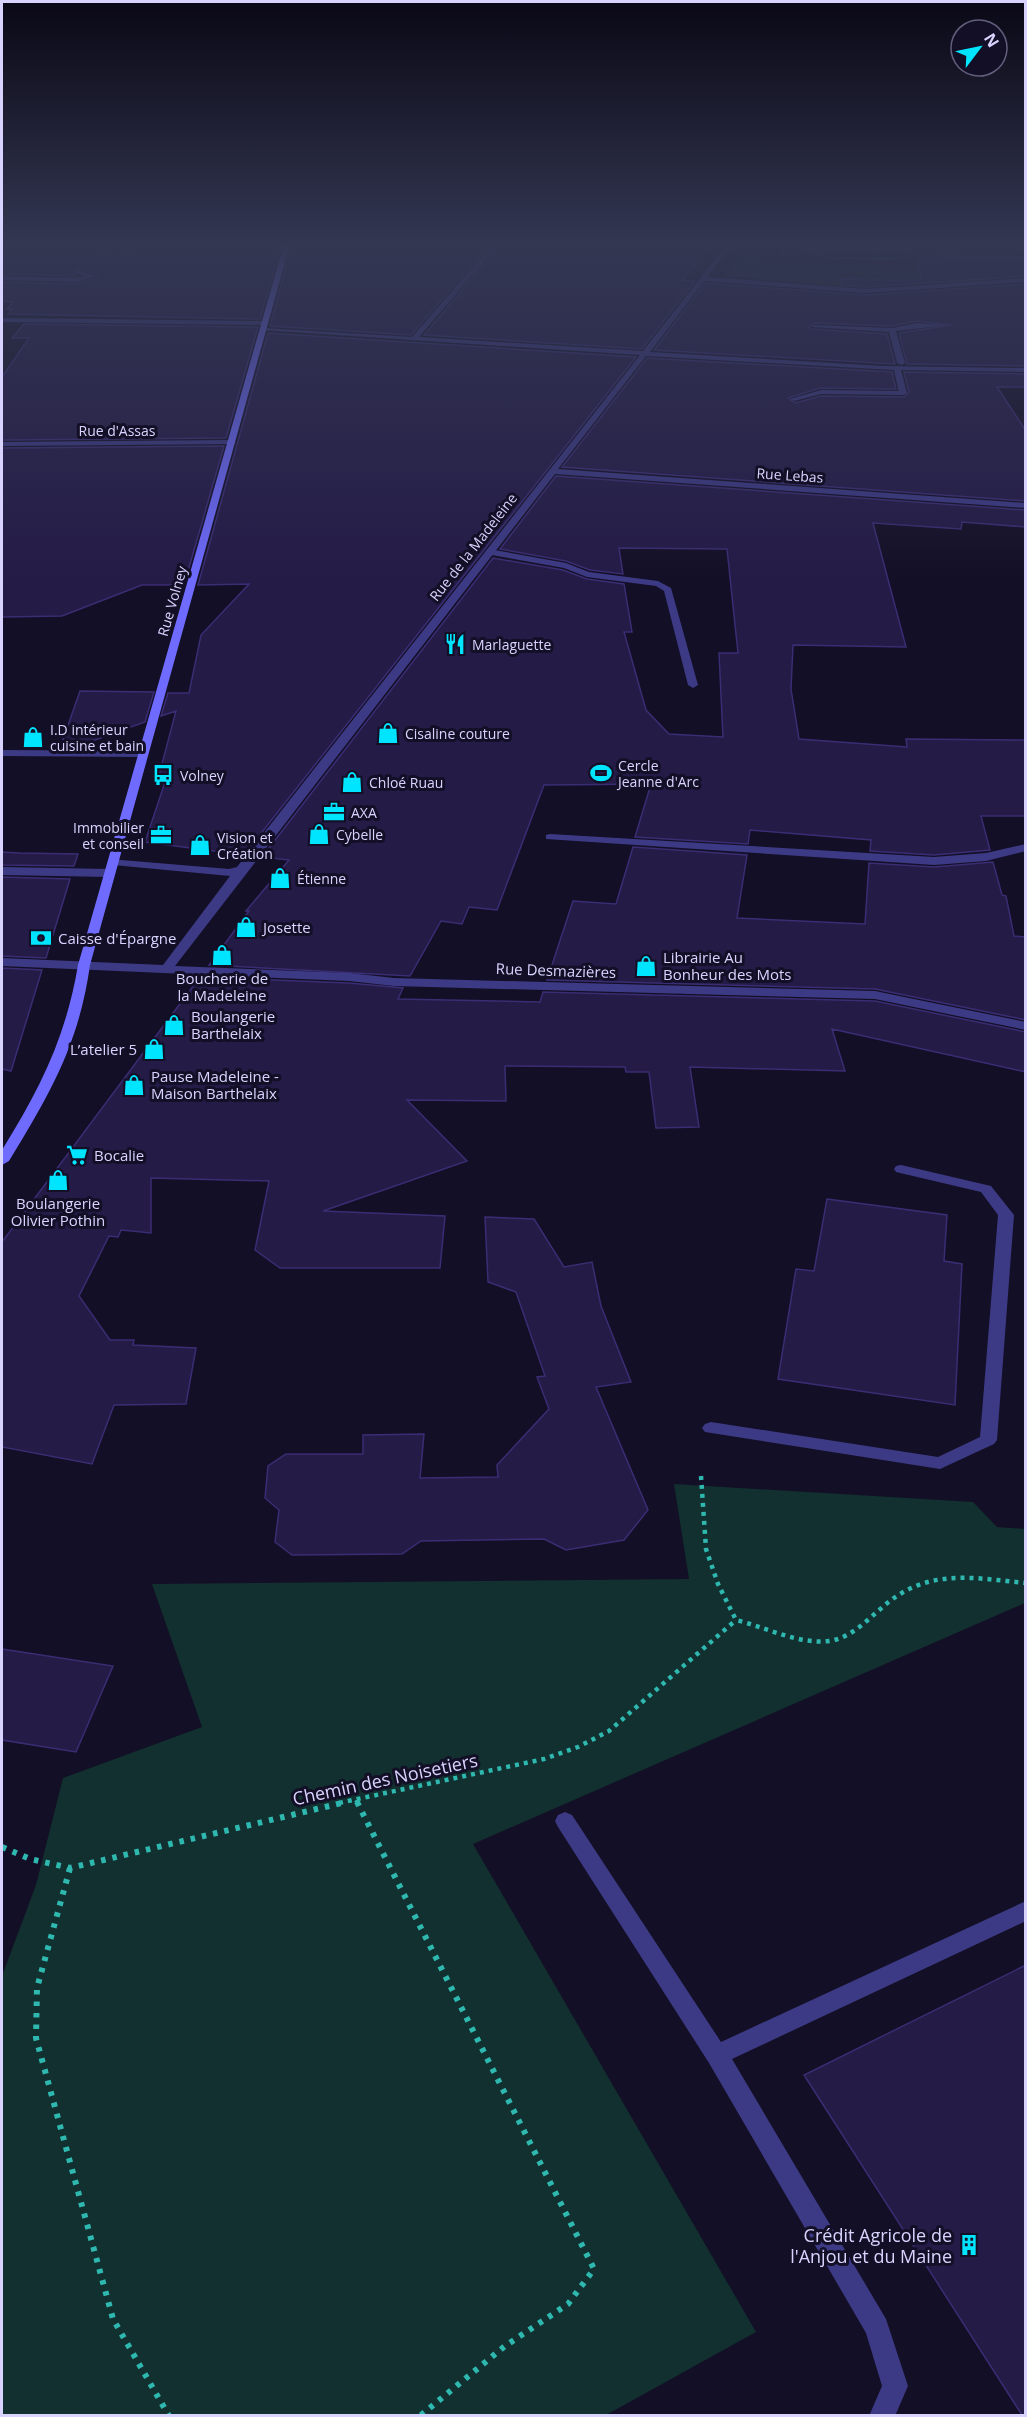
<svg xmlns="http://www.w3.org/2000/svg" width="1027" height="2417" font-family="'Open Sans',sans-serif">
<style>
.green{fill:#12302f}
.building{fill:#241b47;stroke:#3b2d73;stroke-width:1.5}
.lines{fill:none;stroke-linecap:round;stroke-linejoin:round}
.path-far2{stroke:#2fb8b0;stroke-width:1.5;stroke-dasharray:1.5 2;stroke-linecap:butt}
.path-far1{stroke:#2fb8b0;stroke-width:4.5;stroke-dasharray:4 5;stroke-linecap:butt}
.path{stroke:#2fb8b0;stroke-width:6;stroke-dasharray:4.5 7;stroke-linecap:butt}
.lane{fill:#3d3a85;fill-rule:evenodd}
.street{fill:#3d3a85;fill-rule:evenodd}
.secondary{fill:#6f6bff;fill-rule:evenodd}
.labels{text-anchor:middle;dominant-baseline:central;stroke-width:6;stroke-linejoin:round;paint-order:stroke}
.far-street-label{font-size:14px;fill:#d9d4ff;stroke:#130f26}
.far-poi-label{font-size:14px;fill:#d9d4ff;stroke:#130f26;text-anchor:start}
.poi-label{font-size:15px;fill:#d9d4ff;stroke:#130f26;text-anchor:start}
.street-label{font-size:15px;fill:#d9d4ff;stroke:#130f26}
.near-street-label{font-size:18px;fill:#d9d4ff;stroke:#130f26}
.near-poi-label{font-size:18px;fill:#d9d4ff;stroke:#130f26;text-anchor:end}
</style>
<rect width="100%" height="100%" fill="#130f26"/>
<path class="green" d="M 748,244 L 765,244 L 765,260 L 789,263 L 1026,269 L 1025,276 L 958,283 L 845,287 L 724,276 Z
M 847,244 L 905,244 L 908,251 L 893,251 L 899,251 L 898,256 L 910,259 L 851,258 L 850,255 L 883,251 L 873,245 L 880,250 L 861,250 Z
M 971,244 L 1025,244 L 1025,253 L 975,252 Z
M 674,1484 L 973,1502 L 997,1527 L 1025,1529 L 1025,1603 L 473,1844 L 756,2332 L 606,2415 L 2,2415 L 2,1976 L 36,1885 L 63,1778 L 202,1727 L 152,1584 L 689,1579 Z"/>
<path class="building" d="M 2,244 L 184,252 L 185,248 L 194,246 L 272,244 L 271,247 L 281,247 L 260,319 L 8,314 L 12,309 L 7,309 L 13,302 L 2,301 L 2,282 L 76,284 L 97,278 L 98,275 L 78,268 L 73,272 L 76,276 L 2,274 Z
M 376,244 L 490,244 L 411,335 L 270,326 L 291,247 L 376,247 Z
M 501,244 L 714,244 L 682,280 L 695,281 L 642,349 L 424,335 Z
M 915,255 L 1026,257 L 1026,276 L 866,287 L 842,285 L 841,279 L 922,281 Z
M 705,283 L 866,295 L 1026,284 L 1026,366 L 907,364 L 899,333 L 952,325 L 917,321 L 892,326 L 814,323 L 809,327 L 811,329 L 887,334 L 895,364 L 654,350 Z
M 24,324 L 258,327 L 226,438 L 2,440 L 2,377 L 29,338 L 12,338 Z
M 268,333 L 636,357 L 244,855 L 145,842 L 166,779 L 158,779 L 176,711 L 161,716 L 168,693 L 189,693 L 201,635 L 249,584 L 198,585 Z
M 647,358 L 892,372 L 896,389 L 820,388 L 788,398 L 795,403 L 821,396 L 904,397 L 909,392 L 904,372 L 1026,374 L 1026,387 L 997,387 L 1026,431 L 1026,501 L 562,467 Z
M 224,446 L 184,585 L 142,585 L 62,616 L 2,617 L 2,448 Z
M 556,476 L 1026,510 L 1026,527 L 962,522 L 961,529 L 873,523 L 906,647 L 793,645 L 791,689 L 799,739 L 907,747 L 906,739 L 1026,740 L 1026,816 L 981,816 L 990,850 L 934,855 L 870,851 L 871,840 L 750,830 L 748,844 L 635,837 L 651,784 L 544,785 L 497,910 L 469,907 L 462,924 L 441,921 L 410,976 L 209,965 L 249,911 L 246,911 L 289,860 L 262,857 L 493,558 L 563,570 L 587,579 L 624,584 L 632,632 L 624,632 L 646,710 L 669,734 L 723,737 L 719,653 L 738,653 L 727,549 L 619,548 L 623,574 L 590,570 L 566,561 L 500,549 Z
M 80,691 L 154,692 L 145,722 L 73,748 L 60,748 Z
M 633,847 L 747,855 L 737,918 L 865,924 L 869,863 L 934,867 L 993,862 L 1002,895 L 1006,896 L 1014,936 L 1026,937 L 1026,1020 L 875,989 L 547,980 L 573,901 L 616,904 Z
M 2,852 L 20,853 L 78,854 L 74,866 L 2,865 Z
M 2,877 L 70,879 L 46,958 L 2,956 Z
M 2,968 L 42,970 L 11,1071 L 2,1069 Z
M 200,977 L 349,983 L 403,988 L 398,999 L 540,1002 L 543,992 L 875,1001 L 1026,1032 L 1026,1072 L 832,1029 L 845,1071 L 690,1067 L 699,1127 L 656,1128 L 649,1072 L 626,1072 L 625,1067 L 505,1066 L 506,1101 L 407,1100 L 467,1161 L 323,1211 L 445,1216 L 440,1268 L 280,1268 L 255,1250 L 269,1181 L 151,1178 L 151,1233 L 121,1230 L 118,1237 L 109,1236 L 79,1296 L 110,1340 L 134,1340 L 133,1345 L 196,1348 L 186,1404 L 114,1405 L 92,1464 L 2,1447 L 2,1242 Z
M 827,1199 L 947,1215 L 944,1261 L 962,1264 L 955,1405 L 778,1379 L 796,1269 L 814,1271 Z
M 485,1217 L 534,1219 L 564,1267 L 592,1262 L 601,1306 L 631,1382 L 596,1387 L 648,1510 L 624,1540 L 566,1550 L 544,1539 L 421,1541 L 402,1554 L 292,1555 L 275,1542 L 279,1510 L 265,1498 L 268,1466 L 286,1454 L 363,1454 L 363,1435 L 424,1434 L 420,1478 L 498,1477 L 497,1465 L 549,1409 L 537,1377 L 545,1376 L 516,1292 L 488,1282 Z
M 2,1649 L 113,1666 L 76,1752 L 2,1740 Z
M 1026,1965 L 1026,2415 L 1022,2415 L 804,2075 Z"/>
<g class="lines">
<path class="path-far2" d="M 781,244 L 784,257
M 811,244 L 805,250 L 830,258
M 869,244 L 881,250
M 908,244 L 911,259
M 970,244 L 974,254
M 781,247 L 911,251
M 940,253 L 963,254
M 830,258 L 894,259"/>
<path class="path-far1" d="M 701,1476 L 706,1549 L 718,1584 L 736,1620 C 765,1627 800,1645 829,1641 C 857,1637 875,1610 897,1596 C 937,1569 982,1579 1026,1583
M 356,1800 L 358,1803
M 339,1803 L 544,1759 L 578,1747 L 609,1731 L 736,1620"/>
<path class="path" d="M 357,1802 L 594,2269 L 568,2304 L 505,2346 L 420,2416
M 2,1847 L 30,1859 L 70,1868 L 346,1802
M 70,1868 L 37,1988 L 36,2038 L 113,2319 L 169,2416"/>
<path class="lane" d="M 77,270 L 96,276 L 76,282 L 2,280 L 2,276 L 76,278 L 85,276 L 75,273 Z
M 821,390 L 903,391 L 907,393 L 903,395 L 821,394 L 794,401 L 790,399 Z
M 489,549 L 566,563 L 589,572 L 658,581 L 671,588 L 698,685 L 693,688 L 688,685 L 664,591 L 656,586 L 587,577 L 564,568 L 486,554 L 486,550 Z
M 550,834 L 934,857 L 986,853 L 1026,844 L 1026,851 L 986,861 L 934,865 L 546,839 L 546,835 Z
M 2,867 L 110,869 L 116,873 L 110,877 L 2,875 Z
M 901,1165 L 991,1186 L 1014,1215 L 997,1440 L 994,1444 L 940,1469 L 705,1432 L 702,1428 L 705,1424 L 711,1422 L 938,1457 L 980,1437 L 998,1215 L 981,1192 L 896,1172 L 894,1169 L 896,1166 Z
M 565,1812 L 572,1815 L 721,2042 L 1026,1901 L 1026,1921 L 732,2059 L 886,2319 L 908,2386 L 895,2416 L 869,2416 L 882,2386 L 866,2333 L 709,2063 L 558,1827 L 555,1821 L 558,1815 Z"/>
<path class="street" d="M 493,244 L 499,244 L 419,337 L 643,351 L 727,244 L 733,244 L 707,277 L 866,289 L 1026,278 L 1026,282 L 866,293 L 704,281 L 650,352 L 883,366 L 1026,368 L 1026,372 L 901,370 L 907,393 L 903,395 L 899,393 L 894,370 L 646,356 L 558,469 L 1026,503 L 1026,508 L 555,474 L 175,966 L 349,973 L 394,978 L 875,991 L 1026,1022 L 1026,1030 L 875,999 L 394,986 L 349,981 L 2,966 L 2,958 L 163,965 L 230,876 L 113,865 L 109,863 L 109,859 L 229,869 L 237,867 L 640,355 L 261,330 L 264,328 L 412,337 Z
M 2,318 L 266,321 L 269,323 L 266,325 L 2,322 Z
M 917,323 L 950,325 L 896,331 L 905,363 L 901,365 L 897,363 L 889,332 L 811,327 L 814,325 L 892,328 Z
M 232,440 L 235,440 L 235,444 L 2,446 L 2,442 Z
M 2,750 L 144,751 L 149,754 L 144,757 L 2,756 Z"/>
<path class="secondary" d="M 284,244 L 290,244 L 90,965 C 79,1044 50,1094 9,1161 L 2,1165 L 2,1150 C 40,1089 66,1037 78,965 Z"/>
</g>
<linearGradient id="sky" x2="0" y2="1"><stop stop-color="#0a0815"/><stop offset="0.42" stop-color="#333752"/><stop offset="1" stop-color="#333752" stop-opacity="0"/></linearGradient>
<rect width="1027" height="582" fill="url(#sky)"/>
<defs>
<symbol id="restaurant-bare" viewBox="-9 -9 18 18"><path d="M-5-6h1v4h1v-4h1v4h1v-4h1v5L-1.5 .5V6h-2V.5L-5-1ZM5-6V6H3V1.5H1.5Q1.5-4 5-6Z" fill="#00e5ff" stroke="#130f26" stroke-width="2.5" paint-order="stroke"/></symbol>
<symbol id="shop-bare" viewBox="-9 -9 18 18"><path d="M-5-2.5h2.3a2.7 3.5 0 0 1 5.4 0H5L5.5 6h-11ZM-1.5-2.5h3a1.5 2.3 0 0 0-3 0Z" fill="#00e5ff" stroke="#130f26" stroke-width="2.5" paint-order="stroke"/></symbol>
<symbol id="stadium-bare" viewBox="-9 -9 18 18"><path d="M0-5a6.5 5 0 1 0 0 10a6.5 5 0 1 0 0-10ZM-3.5-1.8h7v3.6h-7Z" fill="#00e5ff" stroke="#130f26" stroke-width="2.5" paint-order="stroke"/></symbol>
<symbol id="bus-bare" viewBox="-9 -9 18 18"><path d="M-5-6H5V4H4V6H2V4H-2V6H-4V4H-5ZM-3.5-4V0h7V-4ZM-3.5 1.2v1.5H-2V1.2ZM2 1.2v1.5H3.5V1.2Z" fill="#00e5ff" stroke="#130f26" stroke-width="2.5" paint-order="stroke"/></symbol>
<symbol id="office-bare" viewBox="-9 -9 18 18"><path d="M-6-3h4V-5.5h4V-3h4V5H-6ZM-1-4.5V-3h2v-1.5ZM-6 0V1H6V0Z" fill="#00e5ff" stroke="#130f26" stroke-width="2.5" paint-order="stroke"/></symbol>
<symbol id="bank-bare" viewBox="-9 -9 18 18"><path d="M-6-4H6V4H-6ZM0-2.3a2.3 2.3 0 1 0 0 4.6a2.3 2.3 0 1 0 0-4.6Z" fill="#00e5ff" stroke="#130f26" stroke-width="2.5" paint-order="stroke"/></symbol>
<symbol id="supermarket-bare" viewBox="-9 -9 18 18"><path d="M-6-5.5h2.5l.6 2H6L4.5 2H-2.5L-4.4-4H-6ZM-1.5 3.2a1.3 1.3 0 1 0 .1 0ZM3 3.2a1.3 1.3 0 1 0 .1 0Z" fill="#00e5ff" stroke="#130f26" stroke-width="2.5" paint-order="stroke"/></symbol>
<symbol id="building-bare" viewBox="-9 -9 18 18"><path d="M-4-6H4V6H1V3H-1V6H-4ZM-2.5-4.3h1.7v1.8h-1.7ZM.8-4.3h1.7v1.8H.8ZM-2.5-1h1.7V.8h-1.7ZM.8-1h1.7V.8H.8Z" fill="#00e5ff" stroke="#130f26" stroke-width="2.5" paint-order="stroke"/></symbol>
</defs>
<g fill-rule="evenodd">
<use href="#restaurant-bare" x="440" y="629" width="30" height="30"/>
<use href="#shop-bare" x="373" y="718" width="30" height="30"/>
<use href="#shop-bare" x="18" y="722" width="30" height="30"/>
<use href="#stadium-bare" x="586" y="758" width="30" height="30"/>
<use href="#bus-bare" x="148" y="760" width="30" height="30"/>
<use href="#shop-bare" x="337" y="767" width="30" height="30"/>
<use href="#office-bare" x="319" y="797" width="30" height="30"/>
<use href="#shop-bare" x="304" y="819" width="30" height="30"/>
<use href="#office-bare" x="146" y="820" width="30" height="30"/>
<use href="#shop-bare" x="185" y="830" width="30" height="30"/>
<use href="#shop-bare" x="265" y="863" width="30" height="30"/>
<use href="#shop-bare" x="231" y="912" width="30" height="30"/>
<use href="#bank-bare" x="26" y="923" width="30" height="30"/>
<use href="#shop-bare" x="207" y="940" width="30" height="30"/>
<use href="#shop-bare" x="631" y="951" width="30" height="30"/>
<use href="#shop-bare" x="159" y="1010" width="30" height="30"/>
<use href="#shop-bare" x="139" y="1034" width="30" height="30"/>
<use href="#shop-bare" x="119" y="1070" width="30" height="30"/>
<use href="#supermarket-bare" x="62" y="1140" width="30" height="30"/>
<use href="#shop-bare" x="43" y="1165" width="30" height="30"/>
<use href="#building-bare" x="954" y="2230" width="30" height="30"/>
</g>
<g class="labels">
<g class="far-street-label">
<text x="117" y="430">Rue d'Assas</text>
<text transform="translate(790 475) rotate(4)">Rue Lebas</text>
<text transform="translate(473 547) rotate(-52)">Rue de la Madeleine</text>
<text transform="translate(172 601) rotate(-74)">Rue Volney</text>
</g>
<g class="far-poi-label">
<text x="472" y="644">Marlaguette</text>
<text x="50" y="729">I.D intérieur<tspan x="50" dy="16">cuisine et bain</tspan></text>
<text x="405" y="733">Cisaline couture</text>
<text x="618" y="765">Cercle<tspan x="618" dy="16">Jeanne d'Arc</tspan></text>
<text x="180" y="775">Volney</text>
<text x="369" y="782">Chloé Ruau</text>
<text x="351" y="812">AXA</text>
<text x="144" y="827" text-anchor="end">Immobilier<tspan x="144" dy="16">et conseil</tspan></text>
<text x="336" y="834">Cybelle</text>
<text x="217" y="837">Vision et<tspan x="217" dy="16">Création</tspan></text>
<text x="297" y="878">Étienne</text>
</g>
<g class="poi-label">
<text x="263" y="927">Josette</text>
<text x="58" y="938">Caisse d'Épargne</text>
<text x="663" y="957">Librairie Au<tspan x="663" dy="17">Bonheur des Mots</tspan></text>
<text x="222" y="978" text-anchor="middle">Boucherie de<tspan x="222" dy="17">la Madeleine</tspan></text>
<text x="191" y="1016">Boulangerie<tspan x="191" dy="17">Barthelaix</tspan></text>
<text x="137" y="1049" text-anchor="end">L’atelier 5</text>
<text x="151" y="1076">Pause Madeleine -<tspan x="151" dy="17">Maison Barthelaix</tspan></text>
<text x="94" y="1155">Bocalie</text>
<text x="58" y="1203" text-anchor="middle">Boulangerie<tspan x="58" dy="17">Olivier Pothin</tspan></text>
</g>
<g class="street-label">
<text transform="translate(556 970) rotate(2)">Rue Desmazières</text>
</g>
<g class="near-street-label">
<text transform="translate(385 1779) rotate(-12)">Chemin des Noisetiers</text>
</g>
<g class="near-poi-label">
<text x="952" y="2235">Crédit Agricole de<tspan x="952" dy="21">l'Anjou et du Maine</tspan></text>
</g>
</g>
<rect width="1027" height="2417" fill="none" stroke="#d9d4ff" stroke-width="6"/>
<g transform="translate(979 48) rotate(58)"><circle r="28" fill="#130f26" stroke="#625e7d" stroke-width="1.5"/>
<path d="M0-4.5L10 22L0 15L-10 22Z" fill="#00e5ff"/>
<text y="-9" font-size="16" font-weight="bold" text-anchor="middle" fill="#d9d4ff">N</text>
</g>
</svg>
